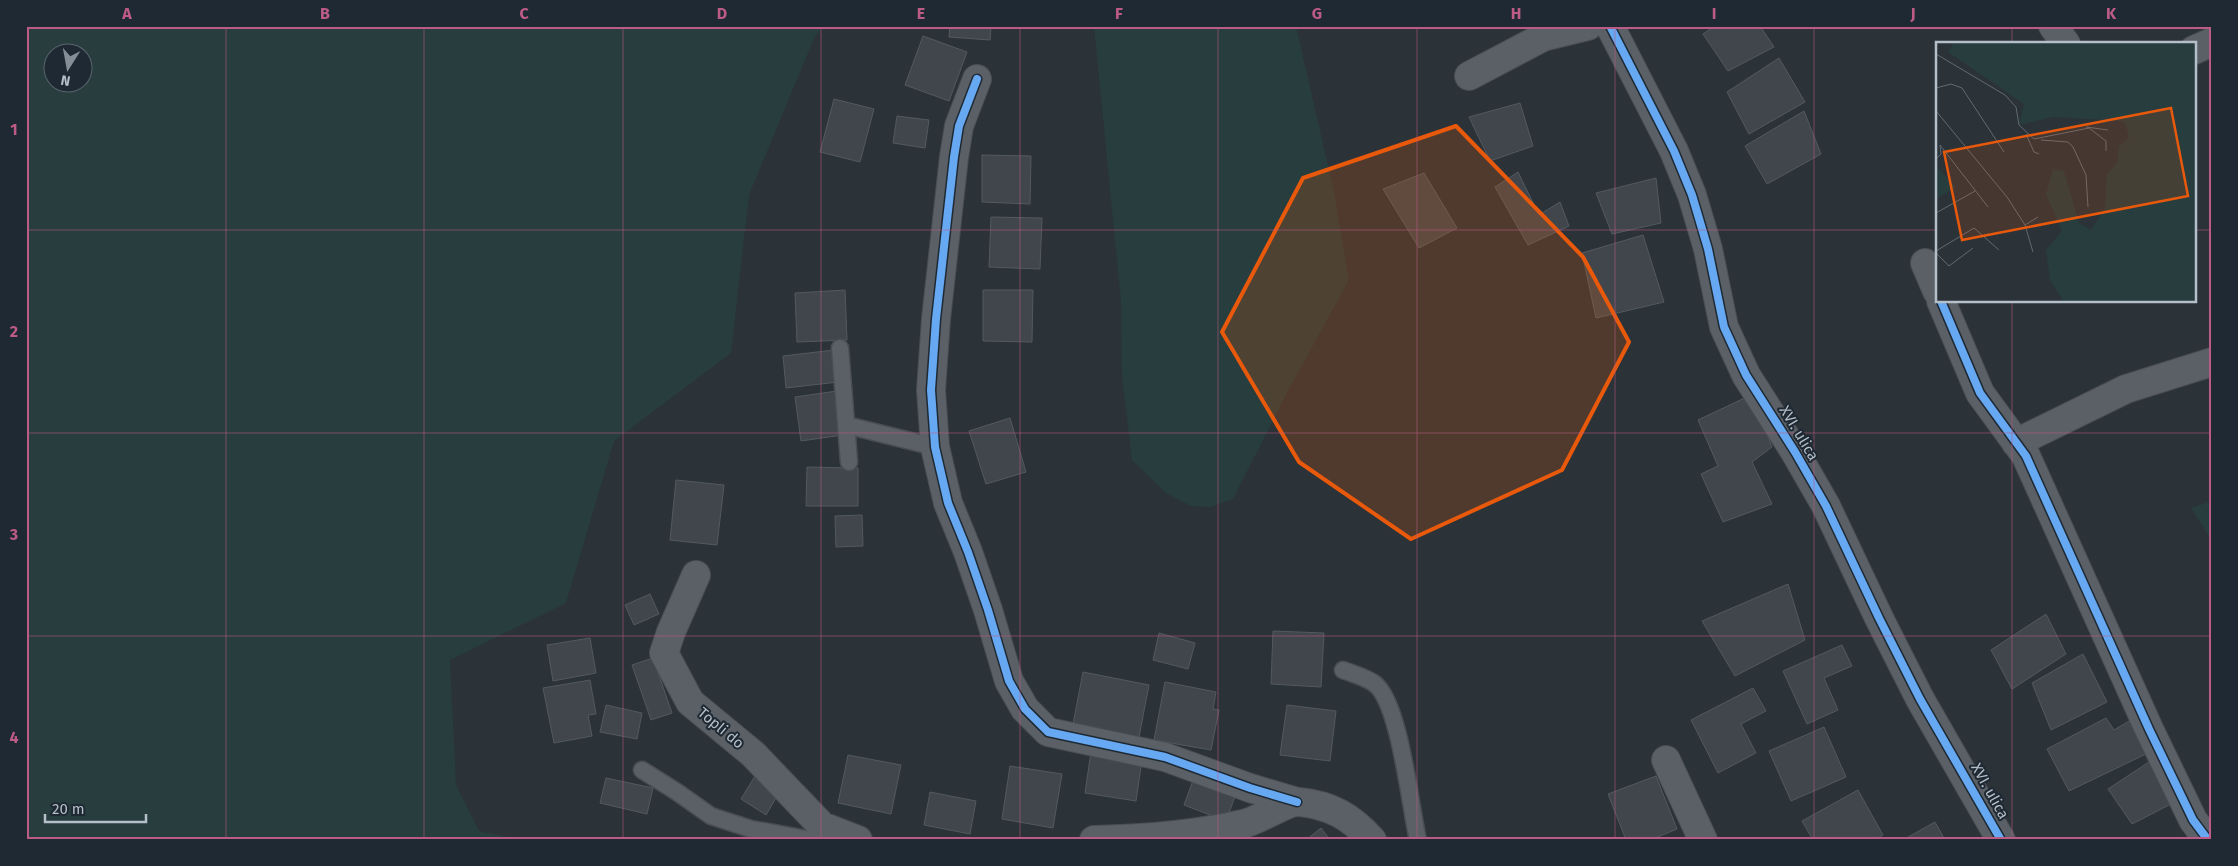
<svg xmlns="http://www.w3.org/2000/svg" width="2238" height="866" font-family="'Fira Sans',sans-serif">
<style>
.green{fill:#283d3e;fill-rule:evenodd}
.building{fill:#40464b;stroke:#535a5f}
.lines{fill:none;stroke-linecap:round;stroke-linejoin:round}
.service-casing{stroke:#494e53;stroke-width:19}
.minor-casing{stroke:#494e53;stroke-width:30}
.service{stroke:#5b6066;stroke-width:16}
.minor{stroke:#5b6066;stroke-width:28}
.cycleway-casing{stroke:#1e2933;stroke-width:11}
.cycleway{stroke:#66a8f1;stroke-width:8}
.marked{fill:#e8590c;fill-opacity:0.2;stroke:#e8590c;stroke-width:4;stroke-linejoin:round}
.grid{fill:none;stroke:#bd5b87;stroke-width:1;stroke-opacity:0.55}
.labels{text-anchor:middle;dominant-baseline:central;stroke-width:4;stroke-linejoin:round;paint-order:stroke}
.street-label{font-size:15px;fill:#b5bfc9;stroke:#1e2933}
.inset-road{fill:none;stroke:#626a72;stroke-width:1}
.view{fill:#e8590c;fill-opacity:0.15;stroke:#e8590c;stroke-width:2.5}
.inset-edge{fill:none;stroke:#b5bfc9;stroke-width:2.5}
.neatline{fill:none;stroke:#bd5b87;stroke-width:2}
.grid-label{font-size:16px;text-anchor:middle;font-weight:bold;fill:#bd5b87}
</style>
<rect width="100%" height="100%" fill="#2b3238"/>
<path class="green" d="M 26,26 L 824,26 L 815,36 L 749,195 L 731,353 L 614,441 L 566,603 L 450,660 L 456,785 L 479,831 L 523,840 L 26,840 ZM 52,52 L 82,52 L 82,82 L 52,82 Z
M 1094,26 L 1296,26 L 1334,192 L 1349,280 L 1290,387 L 1233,499 L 1211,507 L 1191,506 L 1166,493 L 1132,460 L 1122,376 L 1121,301 Z
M 2212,501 L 2212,541 L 2191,508 Z"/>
<path class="building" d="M 950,26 L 991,26 L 990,40 L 949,37 Z
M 1715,26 L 1760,26 L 1774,47 L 1728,71 L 1703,34 Z
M 923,36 L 967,52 L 949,101 L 905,85 Z
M 1779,58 L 1805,102 L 1749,134 L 1727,92 Z
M 834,99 L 874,109 L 860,162 L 820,152 Z
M 1520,103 L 1533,146 L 1490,161 L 1469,117 Z
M 1804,111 L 1821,154 L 1767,184 L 1745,146 Z
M 897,116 L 929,120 L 925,148 L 893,143 Z
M 982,155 L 1031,156 L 1030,204 L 982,202 Z
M 1518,172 L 1539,215 L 1560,202 L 1569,226 L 1528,245 L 1495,187 Z
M 1424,173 L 1457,228 L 1419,248 L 1383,189 Z
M 1656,178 L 1661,223 L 1612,234 L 1596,193 Z
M 991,217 L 1042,218 L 1040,269 L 989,267 Z
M 1643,235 L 1664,302 L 1596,318 L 1582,253 Z
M 845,290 L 847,340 L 797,342 L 795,293 Z
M 983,290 L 1033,290 L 1032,342 L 983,341 Z
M 834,350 L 838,382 L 786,388 L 783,356 Z
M 837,391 L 843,435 L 801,441 L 795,397 Z
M 1751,395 L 1772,447 L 1752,462 L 1772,504 L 1723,522 L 1701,474 L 1718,466 L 1698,420 Z
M 1010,418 L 1026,472 L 986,484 L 969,431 Z
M 807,467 L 858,468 L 858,506 L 806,506 Z
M 676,480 L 724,485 L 717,545 L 670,540 Z
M 862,515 L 863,546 L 836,547 L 835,516 Z
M 1788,584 L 1805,640 L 1735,676 L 1702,621 Z
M 650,594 L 659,614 L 634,625 L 625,605 Z
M 2046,614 L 2066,654 L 2012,689 L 1991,650 Z
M 1273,631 L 1324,633 L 1321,687 L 1271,684 Z
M 1159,633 L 1195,643 L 1188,669 L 1153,660 Z
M 590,638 L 596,673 L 553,681 L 547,645 Z
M 1842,645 L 1852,666 L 1824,678 L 1838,710 L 1807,724 L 1783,671 Z
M 2083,654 L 2107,702 L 2051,730 L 2032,683 Z
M 653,658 L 672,713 L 651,720 L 632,665 Z
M 1083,672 L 1149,685 L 1139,737 L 1073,724 Z
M 590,680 L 596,714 L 588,715 L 592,736 L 554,743 L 543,688 Z
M 1165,682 L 1216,692 L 1213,709 L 1219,710 L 1211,750 L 1154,740 Z
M 1753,688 L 1766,711 L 1741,724 L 1756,753 L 1718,773 L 1691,720 Z
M 606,705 L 642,713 L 637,739 L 600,732 Z
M 1287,705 L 1336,711 L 1330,761 L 1280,755 Z
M 2106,718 L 2114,730 L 2131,720 L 2146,754 L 2069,791 L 2047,749 Z
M 1824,727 L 1846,777 L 1791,801 L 1769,751 Z
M 1091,752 L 1142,760 L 1136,801 L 1085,793 Z
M 848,755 L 901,765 L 891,814 L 838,803 Z
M 2149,762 L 2171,804 L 2132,824 L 2108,789 Z
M 1010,766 L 1062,774 L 1053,828 L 1002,819 Z
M 1195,775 L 1237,791 L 1226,821 L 1184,805 Z
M 755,776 L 780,791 L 766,815 L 741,799 Z
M 1656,776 L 1677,829 L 1650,840 L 1626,840 L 1608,794 Z
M 606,778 L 653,788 L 647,814 L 600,803 Z
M 1858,790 L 1883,835 L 1874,840 L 1813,840 L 1802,821 Z
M 930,792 L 976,801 L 970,834 L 924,825 Z
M 1935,822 L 1945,840 L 1903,840 Z
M 1321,828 L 1330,840 L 1306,840 Z"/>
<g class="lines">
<defs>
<path id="service" d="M 840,348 L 849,462
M 846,425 L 935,447
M 1343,670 C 1353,674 1366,677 1375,684 C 1400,704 1410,806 1418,840
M 642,770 L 677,792 L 711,816 L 751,829 L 812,840"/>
<path id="minor" d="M 1610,26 L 1674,151 L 1692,195 L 1708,249 L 1724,327 L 1746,375 L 1795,452 L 1826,506 L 1879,618 L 1920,699 L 2001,840
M 2053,26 L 2066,44
M 2194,50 L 2212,42
M 1469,76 L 1543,37 L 1588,26
M 977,79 L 959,126 L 954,157 L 936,319 L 931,390 L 935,447 L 948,503 L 968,552 L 988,610 L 1009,681 L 1025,709 L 1048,732 L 1165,757 L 1250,788 L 1297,802
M 1925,263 L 1937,291
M 1941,301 L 1980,393 L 2026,456 L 2149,729 L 2193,820 L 2208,840
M 2016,443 L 2126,389 L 2212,362
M 696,575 L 671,632 L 664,653 L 690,702 L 753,754 L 822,826 L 858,840
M 1666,760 L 1703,840
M 1094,840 C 1144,839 1194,835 1243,824 C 1258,821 1287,801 1299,802 C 1331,805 1351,817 1372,840"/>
</defs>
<use href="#service" class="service-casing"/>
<use href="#minor" class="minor-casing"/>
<use href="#service" class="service"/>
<use href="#minor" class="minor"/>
<defs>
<path id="cycleway" d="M 1610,26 L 1674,151 L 1692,195 L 1708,249 L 1724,327 L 1746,375 L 1795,452 L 1826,506 L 1879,618 L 1920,699 L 2001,840
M 977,79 L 959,126 L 954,157 L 936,319 L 931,390 L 935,447 L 948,503 L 968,552 L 988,610 L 1009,681 L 1025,709 L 1048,732 L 1165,757 L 1250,788 L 1297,802
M 1941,301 L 1980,393 L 2026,456 L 2149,729 L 2193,820 L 2208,840"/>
</defs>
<use href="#cycleway" class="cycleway-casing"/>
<use href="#cycleway" class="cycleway"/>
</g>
<path class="marked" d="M 1456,126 L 1583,257 L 1629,342 L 1562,470 L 1411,539 L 1299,462 L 1222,332 L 1303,178 Z"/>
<path class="grid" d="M 226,26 L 226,840M 424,26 L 424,840M 623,26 L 623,840M 821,26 L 821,840M 1020,26 L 1020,840M 1218,26 L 1218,840M 1417,26 L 1417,840M 1615,26 L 1615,840M 1814,26 L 1814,840M 2012,26 L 2012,44M 26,230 L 1937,230M 2194,230 L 2212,230M 2012,301 L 2012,840M 26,433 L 2212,433M 26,636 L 2212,636"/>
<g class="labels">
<g class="street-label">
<text transform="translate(1799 433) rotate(59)">XVI. ulica</text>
<text transform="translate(721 728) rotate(40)">Topli do</text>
<text transform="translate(1990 791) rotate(61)">XVI. ulica</text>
</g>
</g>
<g transform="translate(1936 42)">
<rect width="260" height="260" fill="#2b3238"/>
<path d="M 18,0 L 260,0 L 260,260 L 128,260 L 114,238 L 110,208 L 126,189 L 110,152 L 117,127 L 128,129 L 143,181 L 155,188 L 169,166 L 171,132 L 181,121 L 183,104 L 193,96 L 190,83 L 187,79 L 117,75 L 83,83 L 88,62 L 12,10 ZM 0,124 L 20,145 L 0,157 Z" fill="#283d3e"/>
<path class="inset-road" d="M 0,12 L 69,53 L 80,65 L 83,83 L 98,97 L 153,86 L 170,99 L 170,109M 0,46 L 15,42 L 26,46 L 68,110M 0,69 L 71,155 L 89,183 L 97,210M 150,85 L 172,88M 90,92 L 98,110 L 103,112M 105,98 L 132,100 L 137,105 L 150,133 L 152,165M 0,117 L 5,112 L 4,103 L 52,165M 0,171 L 39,149M 89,183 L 102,175M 0,209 L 38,186 L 63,208M 0,211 L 13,224 L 37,206"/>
<path class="view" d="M 235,66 L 252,154 L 26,198 L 8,110 Z"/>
<rect width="260" height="260" class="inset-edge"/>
</g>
<rect width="2238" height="866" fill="none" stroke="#1e2933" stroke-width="55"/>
<g transform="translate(68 68) rotate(191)"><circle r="24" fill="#1e2933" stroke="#5a656f"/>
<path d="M0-4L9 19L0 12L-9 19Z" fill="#858e96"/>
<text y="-8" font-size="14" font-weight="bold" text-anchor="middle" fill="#b5bfc9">N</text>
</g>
<path d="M45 814v8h101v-8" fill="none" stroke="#b5bfc9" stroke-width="2.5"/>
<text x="52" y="814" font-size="15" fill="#b5bfc9" stroke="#1e2933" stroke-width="4" paint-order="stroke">20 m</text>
<rect x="28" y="28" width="2182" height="810" class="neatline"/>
<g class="grid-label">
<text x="127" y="19">A</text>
<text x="325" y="19">B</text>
<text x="524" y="19">C</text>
<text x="722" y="19">D</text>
<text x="921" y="19">E</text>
<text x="1119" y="19">F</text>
<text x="1317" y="19">G</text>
<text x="1516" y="19">H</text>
<text x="1714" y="19">I</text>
<text x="1913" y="19">J</text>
<text x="2111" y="19">K</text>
<text x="14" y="135">1</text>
<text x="14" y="337">2</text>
<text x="14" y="540">3</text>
<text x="14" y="743">4</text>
</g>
</svg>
